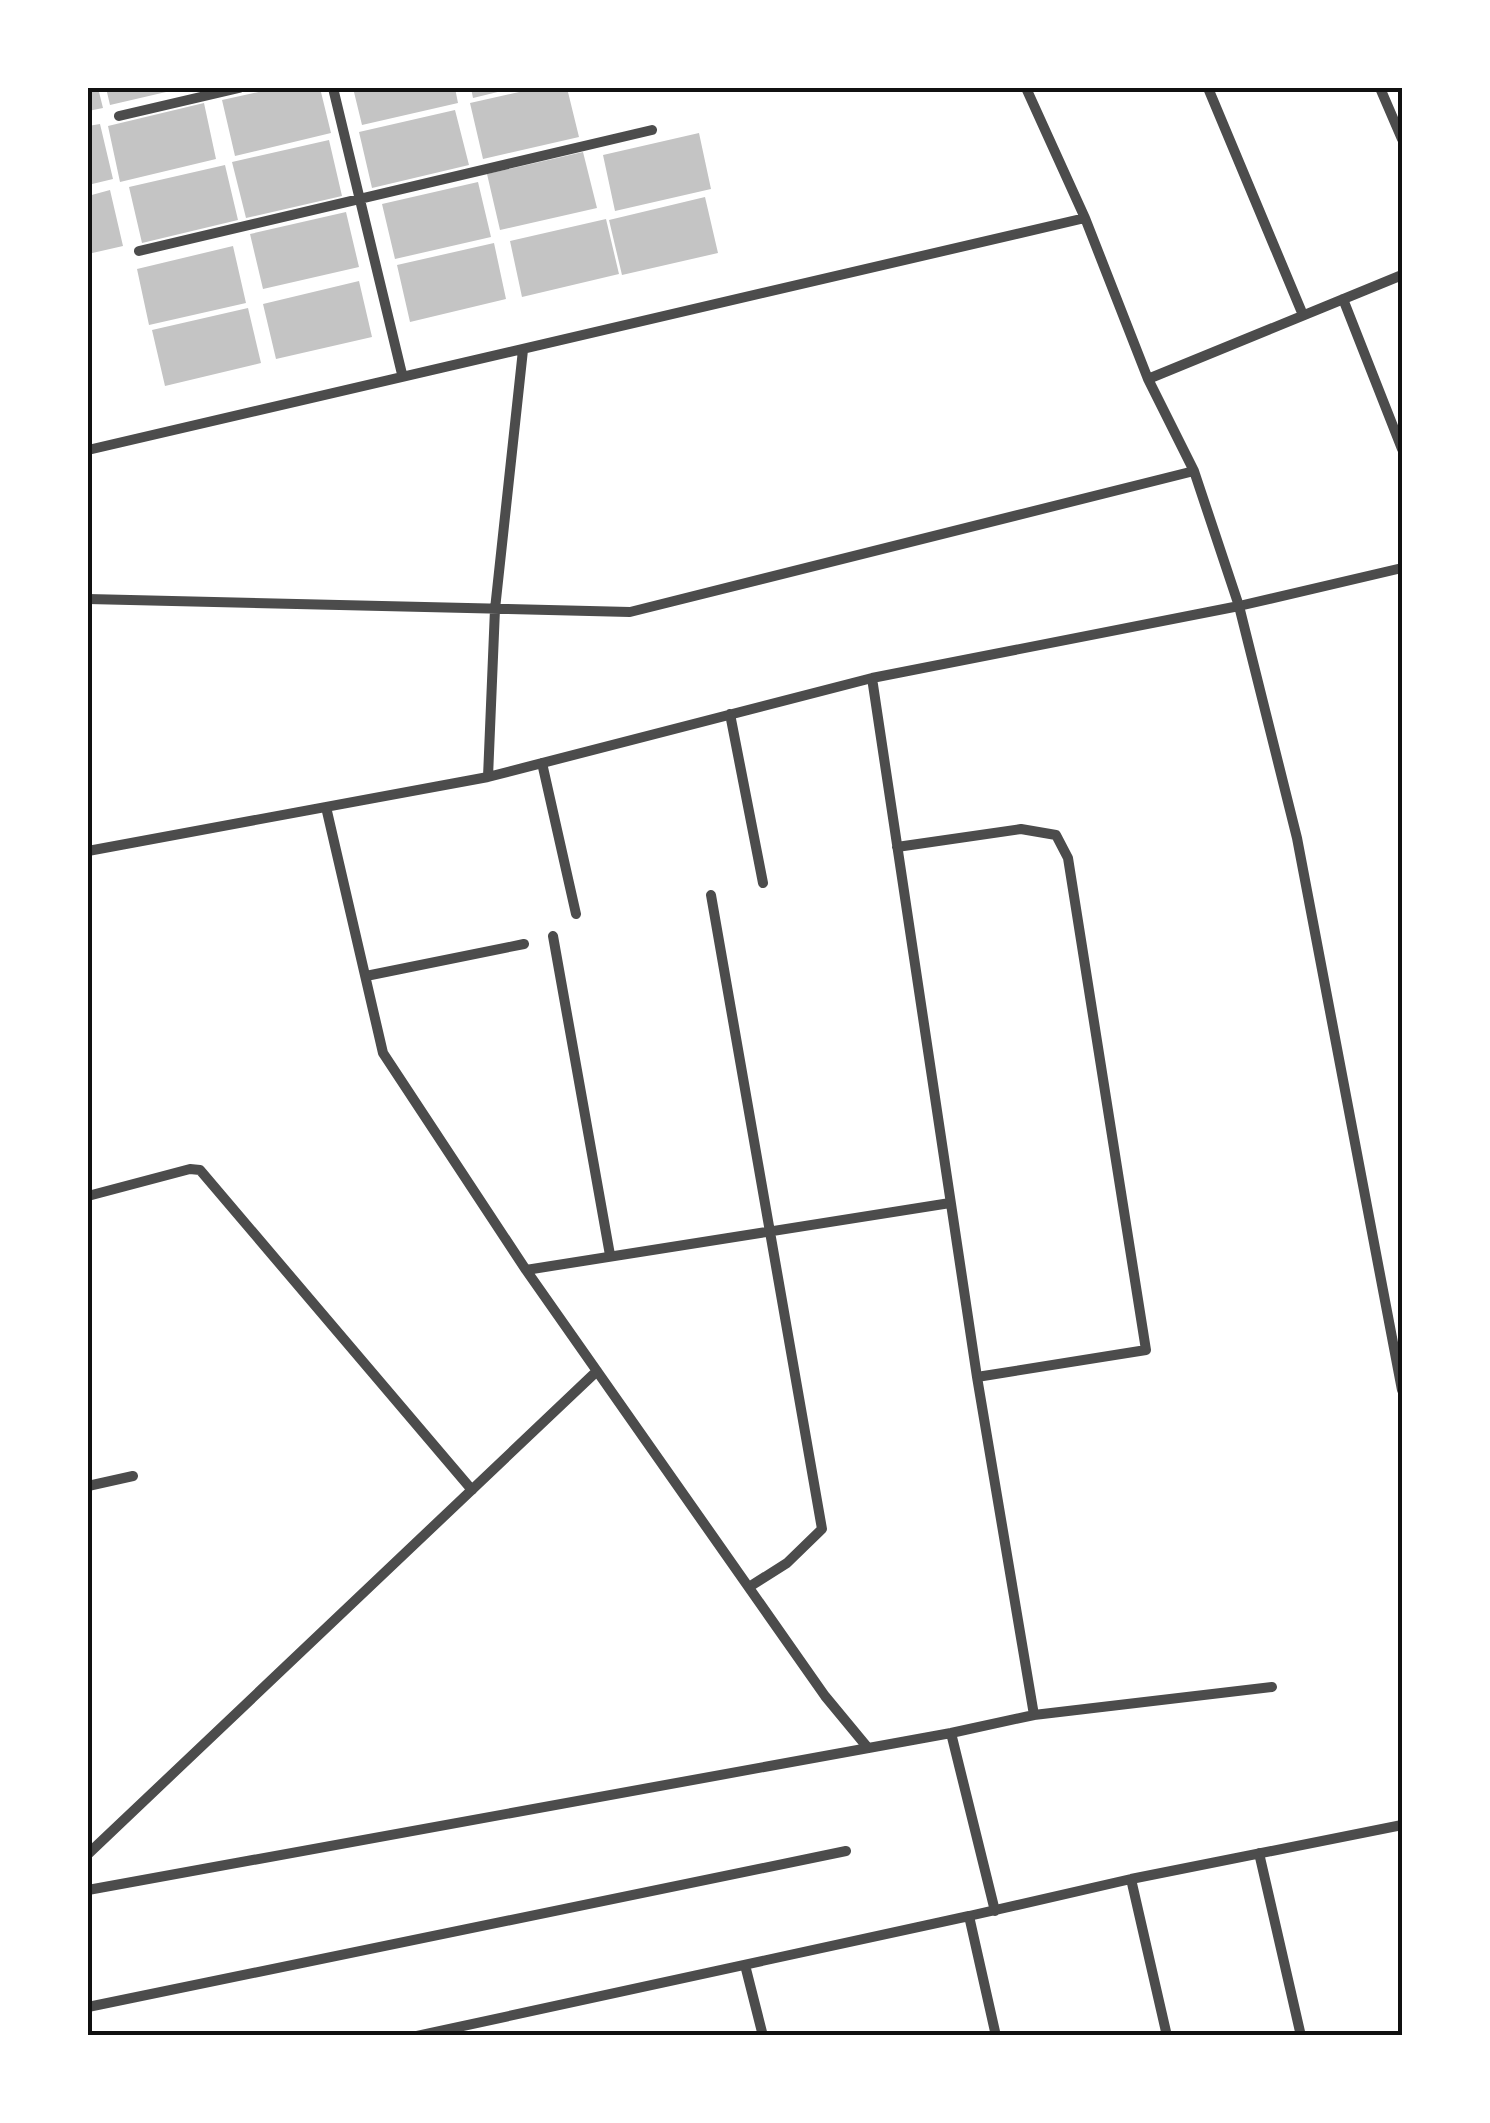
<svg xmlns="http://www.w3.org/2000/svg" width="1490" height="2123" font-family="'Noto Sans',sans-serif">
<style>
.building{fill:#c4c4c4}
.lines{fill:none;stroke-linecap:round;stroke-linejoin:round}
.minor{stroke:#4c4c4c;stroke-width:10}
.neatline{fill:none;stroke:#111;stroke-width:4}
</style>
<rect width="100%" height="100%" fill="#fff"/>
<path class="building" d="M 88,88 L 98,88 L 103,108 L 88,111 Z
M 106,88 L 179,88 L 179,89 L 110,105 Z
M 277,88 L 320,88 L 331,133 L 235,156 L 222,100 Z
M 353,88 L 455,88 L 458,103 L 362,125 Z
M 471,88 L 510,88 L 510,89 L 473,98 Z
M 537,88 L 567,88 L 579,137 L 483,159 L 470,103 Z
M 204,103 L 216,159 L 120,182 L 108,126 Z
M 455,110 L 469,165 L 372,188 L 359,132 Z
M 100,124 L 113,179 L 88,185 L 88,126 Z
M 699,133 L 711,189 L 615,211 L 603,155 Z
M 329,140 L 342,196 L 246,218 L 232,162 Z
M 583,152 L 597,208 L 500,230 L 487,174 Z
M 225,165 L 238,220 L 142,243 L 129,187 Z
M 478,182 L 491,237 L 395,259 L 382,204 Z
M 110,190 L 123,246 L 88,254 L 88,196 Z
M 705,197 L 718,253 L 622,275 L 609,220 Z
M 346,212 L 359,267 L 263,289 L 250,234 Z
M 606,219 L 619,274 L 522,297 L 510,241 Z
M 494,243 L 506,299 L 410,322 L 397,265 Z
M 233,246 L 246,303 L 149,325 L 137,269 Z
M 359,281 L 372,337 L 276,359 L 263,304 Z
M 248,308 L 261,363 L 165,386 L 152,330 Z"/>
<g class="lines">
<path class="minor" d="M 333,88 L 402,374
M 1026,88 L 1085,218 L 1148,379 L 1194,471 L 1239,606 L 1297,838 L 1402,1390
M 1208,88 L 1303,315
M 1380,88 L 1402,139
M 119,116 L 239,88
M 139,251 L 652,130
M 1343,299 L 1402,449
M 1148,379 L 1402,275
M 88,450 C 419,370 752,296 1085,218
M 88,599 L 630,612 L 1194,471
M 872,678 L 977,1377 L 1034,1715
M 730,714 L 763,883
M 542,763 L 576,914
M 488,777 L 495,609 L 523,350
M 326,807 L 383,1053 L 526,1270 L 825,1696 L 868,1748
M 897,847 L 1021,829 L 1056,835 L 1068,858 L 1146,1350 L 977,1377
M 88,851 L 488,777 L 872,678 L 1239,606 L 1402,568
M 711,895 L 822,1529 L 787,1563 L 749,1587
M 553,936 L 610,1255
M 366,976 L 524,944
M 88,1196 L 190,1169 L 200,1170 L 472,1490
M 526,1270 L 950,1203
M 88,1486 L 133,1476
M 951,1733 L 995,1911
M 1259,1853 L 1301,2036
M 88,1854 L 597,1371
M 1131,1879 L 1167,2036
M 88,1890 L 951,1733 L 1034,1715 L 1272,1687
M 745,1965 L 763,2036
M 88,2007 L 846,1851
M 417,2036 L 969,1916
M 996,2036 L 969,1916 L 1131,1879 L 1402,1825"/>
</g>
<rect width="1490" height="2123" fill="none" stroke="#ffffff" stroke-width="180"/>
<rect x="90" y="90" width="1310" height="1943" class="neatline"/>
</svg>
